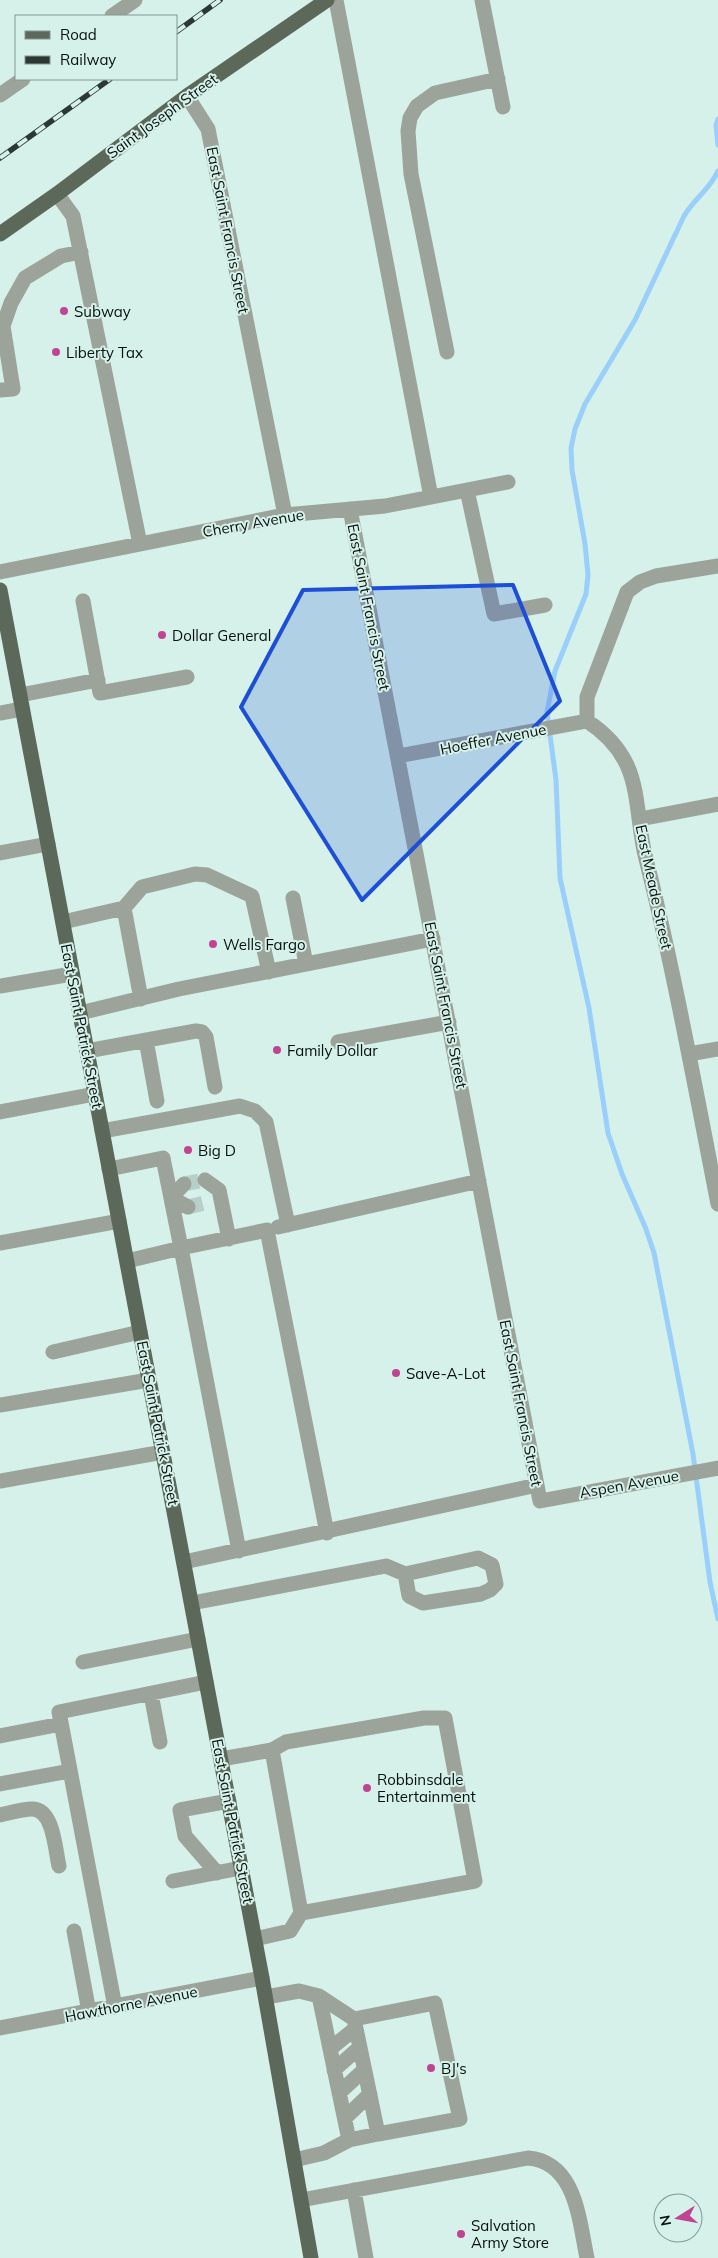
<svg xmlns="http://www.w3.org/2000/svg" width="718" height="2258" font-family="Mulish,sans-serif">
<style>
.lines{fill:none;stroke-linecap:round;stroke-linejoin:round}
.stream{stroke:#9acffb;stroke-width:5}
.minor-tunnel{stroke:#b6cfc8;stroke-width:15;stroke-dasharray:15 8;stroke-linecap:butt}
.minor{stroke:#9ca39b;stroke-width:15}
.major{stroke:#5c685a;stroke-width:15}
.rail-casing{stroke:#2c3834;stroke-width:5.5}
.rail{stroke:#d5f1e9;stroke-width:4;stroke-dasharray:11;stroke-linecap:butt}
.marked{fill:#1d4ed8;fill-opacity:0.2;stroke:#1d4ed8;stroke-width:4;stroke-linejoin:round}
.poi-dot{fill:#c14492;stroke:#d5f1e9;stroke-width:2}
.labels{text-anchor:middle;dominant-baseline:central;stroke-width:4;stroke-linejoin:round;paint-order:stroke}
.street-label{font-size:15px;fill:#07100d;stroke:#d5f1e9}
.poi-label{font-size:15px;fill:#07100d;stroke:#d5f1e9;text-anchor:start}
</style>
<rect width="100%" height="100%" fill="#d5f1e9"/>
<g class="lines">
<path class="stream" d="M 718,119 L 716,125 L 718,145
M 718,171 C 710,189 694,199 684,216 L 635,320 L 585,404 L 575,429 L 571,448 L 572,470 L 585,544 L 588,575 L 586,594 L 555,671 L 547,712 L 556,780 L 560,878 L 589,1008 L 608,1133 L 622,1174 L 646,1229 L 654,1253 L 693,1454 L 710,1582 L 718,1619"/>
<path class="minor-tunnel" d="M 184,1184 L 205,1180
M 188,1207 L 209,1202"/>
<path class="minor" d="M 336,0 L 431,497
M 482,0 L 503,107
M 112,16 L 135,0
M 0,95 L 23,79
M 187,96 L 208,129 L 285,515
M 57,194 L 73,216 L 140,544
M 447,352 L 411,174 L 408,131 L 410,118 L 417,106 L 435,93 L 498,79
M 0,390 L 13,389 L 3,326 L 11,303 L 25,278 L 61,256 L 81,252
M 467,490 L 494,614 L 545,605
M 350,509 L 540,1501 L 718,1468
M 718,566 L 656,576 L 640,582 L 627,592 L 587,697 L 587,721 C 604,732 618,746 627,765 C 639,791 638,827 645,855 C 674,970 695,1087 718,1204
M 0,572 L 285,515 L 385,506 L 508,482
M 83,601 L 100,693 L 187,677
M 20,695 L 98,680
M 0,713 L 22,709
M 398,756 L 587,721
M 640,819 L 718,804
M 0,853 L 48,844
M 293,898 L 306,964
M 124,908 L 141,999
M 63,922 L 124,908 L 142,887 L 195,874 L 207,875 L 252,896 L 269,972
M 0,986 L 72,974
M 80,1013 L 179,989 L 433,939
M 146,1040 L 157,1101
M 338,1042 L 449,1022
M 87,1051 L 196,1031 L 202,1032 L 206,1037 L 215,1087
M 689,1054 L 718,1049
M 0,1112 L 95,1094
M 102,1131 L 240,1106 L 255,1111 L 266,1122 L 288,1225
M 109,1169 L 163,1158 L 181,1248 L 127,1261
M 205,1180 L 219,1190 L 229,1239
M 184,1184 L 171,1198 L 188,1207
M 278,1227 L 479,1181
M 0,1243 L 119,1221
M 53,1352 L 140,1332
M 0,1405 L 149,1380
M 0,1481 L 163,1452
M 239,1551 L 181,1248 L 267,1230 L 327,1533
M 184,1562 L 537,1485
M 192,1603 L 386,1566 L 405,1574 L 409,1596 L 423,1603 L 481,1594 L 490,1590 L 496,1584 L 492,1565 L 478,1558 L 405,1574
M 83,1662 L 198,1639
M 151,1694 L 160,1742
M 0,1736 L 61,1724
M 272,1750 L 286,1742 L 424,1718 L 445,1718 L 475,1881 L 301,1913
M 221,1759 L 272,1750 L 301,1913 L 290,1931 L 255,1939
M 0,1784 L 70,1771
M 0,1815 C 10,1813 22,1809 32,1809 C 54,1809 55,1850 59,1866
M 217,1873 L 185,1836 L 180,1810 L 229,1801
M 173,1881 L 241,1868
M 74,1931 L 89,2012
M 319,1996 L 354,2019 L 378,2134 L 349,2140
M 266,1997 L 299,1991 L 319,1996 L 349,2140 L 324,2153 L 294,2160
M 115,2007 L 59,1712 L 206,1682
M 354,2019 L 435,2003 L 460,2119 L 378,2134
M 0,2028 L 262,1978
M 330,2049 L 356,2028
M 334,2070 L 360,2047
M 339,2093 L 364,2070
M 345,2118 L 370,2094
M 354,2190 L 366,2258
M 301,2200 L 528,2158 C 576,2162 579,2220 587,2258"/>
<path class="major" d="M 0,234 L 57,194 L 187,96 L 327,0
M 0,590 L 262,1978 L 311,2258"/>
<defs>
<path id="rail" d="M 176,32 L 220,0
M 0,158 L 110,79"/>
</defs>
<use href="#rail" class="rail-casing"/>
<use href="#rail" class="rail"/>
</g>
<path class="marked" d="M 513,585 L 560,701 L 362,900 L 241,707 L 303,590 Z"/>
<g class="poi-dot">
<circle cx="64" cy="311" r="5"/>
<circle cx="56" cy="352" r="5"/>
<circle cx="162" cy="635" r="5"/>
<circle cx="213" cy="944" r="5"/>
<circle cx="277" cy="1050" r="5"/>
<circle cx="188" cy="1150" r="5"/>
<circle cx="396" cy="1373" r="5"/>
<circle cx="367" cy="1788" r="5"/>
<circle cx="431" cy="2068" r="5"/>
<circle cx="461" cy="2234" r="5"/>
</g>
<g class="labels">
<g class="street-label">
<text transform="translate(162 116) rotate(-36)">Saint Joseph Street</text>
<text transform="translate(228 230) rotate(79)">East Saint Francis Street</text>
<text transform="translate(253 523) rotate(-10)">Cherry Avenue</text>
<text transform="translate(369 607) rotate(79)">East Saint Francis Street</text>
<text transform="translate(493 739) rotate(-11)">Hoeffer Avenue</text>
<text transform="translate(654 887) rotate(78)">East Meade Street</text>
<text transform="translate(446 1005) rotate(79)">East Saint Francis Street</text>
<text transform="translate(82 1026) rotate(79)">East Saint Patrick Street</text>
<text transform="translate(521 1403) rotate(79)">East Saint Francis Street</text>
<text transform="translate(158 1423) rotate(79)">East Saint Patrick Street</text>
<text transform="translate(629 1484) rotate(-10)">Aspen Avenue</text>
<text transform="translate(233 1821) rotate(79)">East Saint Patrick Street</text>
<text transform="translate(131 2004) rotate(-11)">Hawthorne Avenue</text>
</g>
<g class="poi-label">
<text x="74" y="311">Subway</text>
<text x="66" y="352">Liberty Tax</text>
<text x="172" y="635">Dollar General</text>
<text x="223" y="944">Wells Fargo</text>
<text x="287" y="1050">Family Dollar</text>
<text x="198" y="1150">Big D</text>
<text x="406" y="1373">Save-A-Lot</text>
<text x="377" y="1779">Robbinsdale<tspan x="377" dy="17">Entertainment</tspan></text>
<text x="441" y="2068">BJ's</text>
<text x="471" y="2225">Salvation<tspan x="471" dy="17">Army Store</tspan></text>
</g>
</g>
<rect x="15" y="15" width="162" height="65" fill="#d5f1e9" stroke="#839791"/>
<rect x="25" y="31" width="25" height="8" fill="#5c685a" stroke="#839791"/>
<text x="60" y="40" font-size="15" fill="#07100d">Road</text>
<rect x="25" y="56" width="25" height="8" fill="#2c3834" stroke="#839791"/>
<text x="60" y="65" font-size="15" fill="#07100d">Railway</text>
<g transform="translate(678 2218) rotate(259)"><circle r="24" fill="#d5f1e9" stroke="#839791"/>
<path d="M0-4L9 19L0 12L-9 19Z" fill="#c14492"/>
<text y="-8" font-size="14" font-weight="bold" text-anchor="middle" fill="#07100d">N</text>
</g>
</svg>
